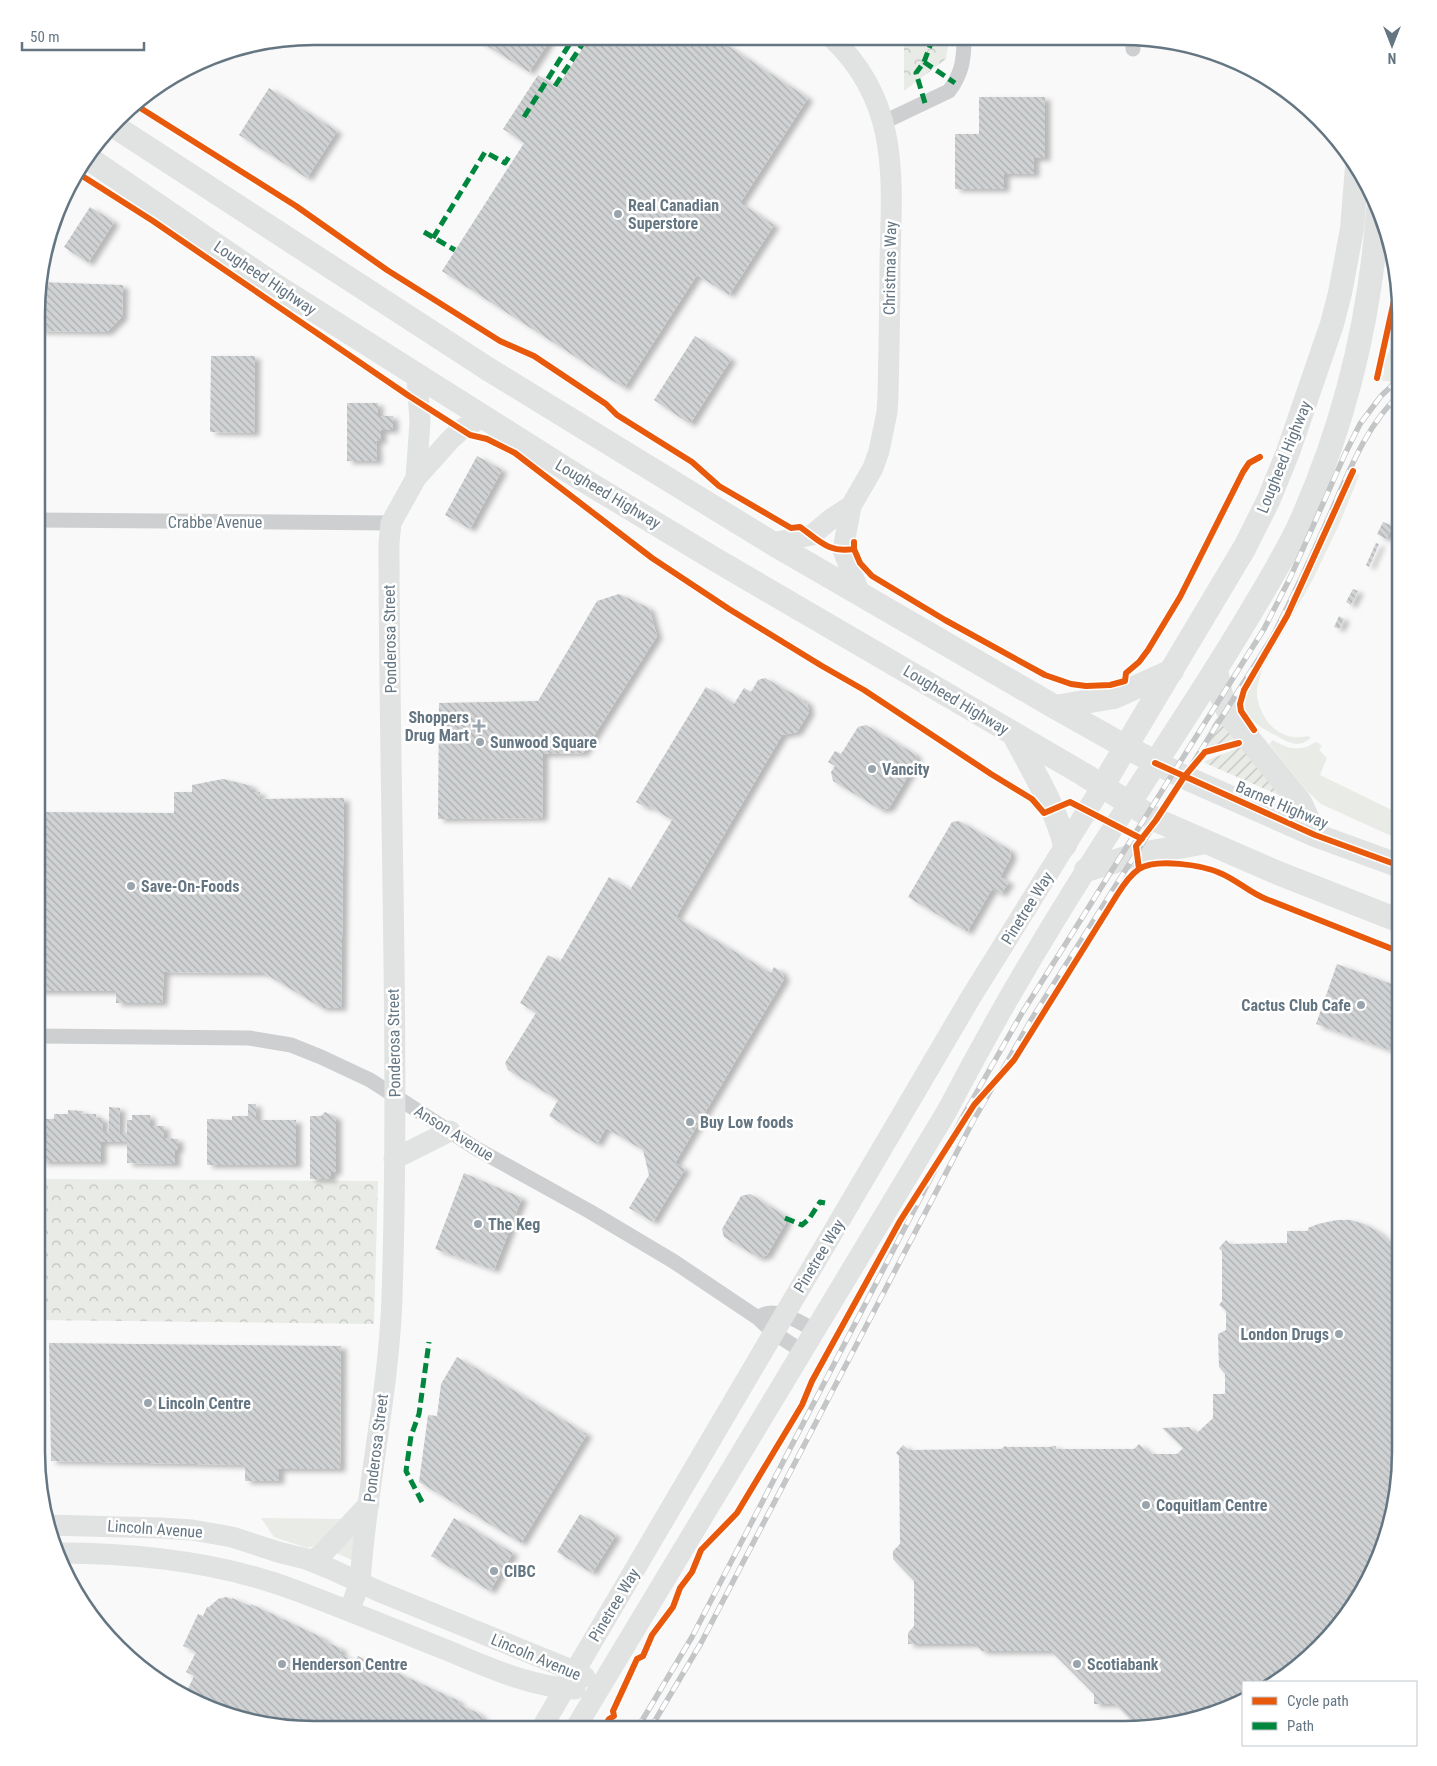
<svg xmlns="http://www.w3.org/2000/svg" width="1437" height="1766" font-family="'Roboto Condensed',sans-serif">
<style>
.grass{fill:#e8ebe6}
.forest{fill:url(#forest-crowns)}
.garden{fill:url(#garden-furrows)}
.building{fill:url(#building-back-hatch);filter:url(#shadow)}
.lines{fill:none;stroke-linecap:round;stroke-linejoin:round}
.street{stroke:#cecfd0;stroke-width:15}
.secondary{stroke:#e1e2e2;stroke-width:21}
.primary{stroke:#e1e2e2;stroke-width:24}
.rail-casing{stroke:#c3c5c6;stroke-width:5.5}
.rail{stroke:#fff;stroke-width:4;stroke-dasharray:11;stroke-linecap:butt}
.quiet{stroke:#00873e;stroke-width:5;stroke-dasharray:10 5;stroke-linecap:butt}
.cycleway-casing{stroke:#fff;stroke-width:9}
.cycleway{stroke:#e8590c;stroke-width:6}
.poi-dot{fill:#99a4ac;stroke:#fff;stroke-width:2}
.labels{text-anchor:middle;dominant-baseline:central;stroke-width:5;stroke-linejoin:round;paint-order:stroke}
.poi-label{font-size:16px;font-weight:bold;fill:#657683;stroke:#fff;text-anchor:start}
.street-label{font-size:16px;fill:#657683;stroke:#fff}
.rim{fill:none;stroke:#657683;stroke-width:2.5}
</style>
<defs>
<pattern id="forest-crowns" width="20" height="18" patternUnits="userSpaceOnUse" patternTransform="scale(1.25)"><rect width="20" height="18" fill="#e8ebe6"/><path d="M2 6a3 3 0 1 1 6 0M12 15a3 3 0 1 1 6 0" fill="none" stroke="#c0c3c0"/></pattern>
<pattern id="garden-furrows" width="10" height="10" patternUnits="userSpaceOnUse" patternTransform="scale(1.25)"><rect width="10" height="10" fill="#e8ebe6"/><path d="M-1 1l2-2M0 10L10 0M9 11l2-2" fill="none" stroke="#c0c3c0"/></pattern>
<pattern id="building-back-hatch" width="6" height="6" patternUnits="userSpaceOnUse" patternTransform="scale(1.25)"><rect width="6" height="6" fill="#d0d2d3"/><path d="M-1 5l2 2M0 0l6 6M5-1l2 2" fill="none" stroke="#acafb1"/></pattern>
<filter id="shadow"><feDropShadow dx="5.5" dy="3" stdDeviation="2.5" flood-color="#0004"/></filter>
</defs>
<rect width="100%" height="100%" fill="#f9f9f9"/>
<path class="grass" d="M 1399,298 L 1401,315 L 1392,339 L 1390,338 Z
M 1401,326 L 1401,351 L 1394,382 L 1383,381 L 1381,379 L 1384,374 L 1384,360 L 1386,360 C 1389,348 1397,338 1401,326 Z
M 1359,473 L 1359,476 L 1338,527 L 1313,579 L 1262,669 C 1260,678 1256,688 1257,696 C 1261,721 1280,743 1308,736 L 1311,738 C 1307,741 1302,744 1297,744 C 1291,744 1284,740 1279,737 C 1261,728 1241,718 1245,695 L 1280,630 L 1350,481 Z
M 1273,740 C 1283,746 1294,751 1306,747 C 1310,746 1312,743 1317,742 L 1322,746 L 1319,750 L 1327,758 L 1320,775 L 1400,814 L 1400,840 L 1321,804 L 1306,790 L 1269,744 Z
M 261,1518 L 344,1519 L 320,1544 L 307,1548 L 274,1537 Z
M 355,1535 L 352,1560 L 334,1552 Z"/>
<path class="forest" d="M 906,38 L 949,38 L 946,59 L 904,91 L 904,47 Z
M 37,1179 L 378,1181 L 374,1324 L 37,1320 Z"/>
<path class="garden" d="M 1217,717 L 1234,739 L 1210,748 L 1201,745 Z
M 1241,747 L 1281,796 L 1205,763 L 1205,761 Z"/>
<path class="building" d="M 473,37 L 552,37 L 529,72 Z
M 590,37 L 714,37 L 808,98 L 740,203 L 774,225 L 729,295 L 697,275 L 624,388 L 442,271 L 524,143 L 503,129 L 538,75 L 557,88 Z
M 269,88 L 337,131 L 307,178 L 239,135 Z
M 979,97 L 1045,97 L 1045,158 L 1034,158 L 1034,174 L 1004,174 L 1004,189 L 955,189 L 955,134 L 979,134 Z
M 90,207 L 114,222 L 88,263 L 64,247 Z
M 39,282 L 123,285 L 122,317 L 107,332 L 39,331 Z
M 695,336 L 731,359 L 690,424 L 654,400 Z
M 211,356 L 255,356 L 254,433 L 210,432 Z
M 347,403 L 378,403 L 378,416 L 393,416 L 393,430 L 381,430 L 381,441 L 376,441 L 377,461 L 347,461 Z
M 477,456 L 502,470 L 470,529 L 445,515 Z
M 1401,482 L 1401,502 L 1393,498 Z
M 1383,522 L 1393,526 L 1386,539 L 1377,534 Z
M 1376,543 L 1379,544 L 1369,567 L 1366,565 Z
M 1353,589 L 1358,591 L 1351,605 L 1346,602 Z
M 619,594 L 649,608 L 657,636 L 583,753 L 543,754 L 542,818 L 438,819 L 439,703 L 538,701 L 597,601 Z
M 1339,616 L 1344,619 L 1339,629 L 1334,627 Z
M 765,678 L 807,702 L 809,712 L 797,732 L 782,735 L 676,917 L 771,973 L 774,967 L 782,972 L 784,979 L 675,1163 L 685,1169 L 653,1222 L 629,1208 L 649,1175 L 643,1150 L 606,1128 L 597,1144 L 549,1116 L 558,1100 L 508,1070 L 505,1063 L 536,1013 L 520,1003 L 548,955 L 560,962 L 609,877 L 630,890 L 672,820 L 649,806 L 647,808 L 636,802 L 706,687 L 734,704 L 744,688 L 751,692 L 758,680 Z
M 866,725 L 915,754 L 917,761 L 889,808 L 881,810 L 833,781 L 831,772 L 835,766 L 828,762 L 835,751 L 841,754 L 858,727 Z
M 223,779 L 252,786 L 252,792 L 260,792 L 260,799 L 344,798 L 341,1008 L 322,1008 L 264,973 L 164,972 L 162,1003 L 116,1003 L 116,991 L 37,991 L 38,812 L 174,813 L 174,792 L 192,792 L 192,785 Z
M 959,821 L 1010,850 L 1011,857 L 1000,877 L 1009,882 L 1001,894 L 992,889 L 967,932 L 908,897 L 952,822 Z
M 1337,964 L 1400,987 L 1400,1038 L 1395,1052 L 1316,1024 Z
M 248,1104 L 256,1104 L 256,1120 L 296,1120 L 296,1165 L 207,1165 L 207,1119 L 232,1120 L 232,1116 L 248,1116 Z
M 109,1107 L 120,1108 L 119,1133 L 127,1133 L 127,1120 L 132,1120 L 132,1115 L 150,1115 L 150,1126 L 164,1126 L 164,1138 L 178,1139 L 178,1150 L 175,1150 L 175,1164 L 127,1163 L 127,1142 L 101,1142 L 101,1162 L 41,1162 L 41,1148 L 38,1147 L 38,1136 L 42,1136 L 43,1119 L 54,1119 L 54,1114 L 68,1114 L 68,1110 L 83,1111 L 82,1114 L 96,1114 L 96,1118 L 103,1118 L 102,1132 L 109,1132 Z
M 325,1112 L 336,1117 L 336,1172 L 331,1172 L 331,1179 L 310,1179 L 310,1116 L 321,1116 Z
M 464,1173 L 522,1198 L 494,1270 L 435,1249 Z
M 750,1194 L 784,1215 L 786,1222 L 767,1255 L 759,1258 L 724,1237 L 722,1229 L 741,1196 Z
M 1337,1220 L 1351,1220 L 1364,1224 L 1377,1231 L 1391,1244 L 1400,1244 L 1400,1470 L 1386,1541 L 1354,1606 L 1306,1661 L 1276,1682 L 1243,1682 L 1243,1700 L 1195,1720 L 1132,1729 L 1132,1721 L 1115,1704 L 1094,1704 L 1094,1694 L 1051,1651 L 982,1651 L 975,1644 L 908,1644 L 908,1633 L 914,1626 L 914,1581 L 893,1559 L 893,1551 L 900,1544 L 899,1456 L 896,1453 L 903,1445 L 909,1450 L 1001,1449 L 1005,1446 L 1007,1447 L 1050,1447 L 1052,1446 L 1056,1446 L 1056,1449 L 1134,1449 L 1139,1444 L 1150,1454 L 1177,1454 L 1183,1448 L 1162,1428 L 1189,1427 L 1196,1434 L 1213,1418 L 1213,1394 L 1225,1394 L 1225,1374 L 1219,1367 L 1218,1334 L 1226,1330 L 1226,1311 L 1219,1305 L 1222,1301 L 1222,1251 L 1219,1248 L 1226,1240 L 1230,1244 L 1287,1243 L 1287,1231 L 1308,1231 L 1308,1228 L 1318,1224 Z
M 49,1343 L 341,1346 L 340,1469 L 279,1469 L 279,1481 L 245,1481 L 245,1465 L 51,1461 Z
M 457,1357 L 587,1434 L 521,1543 L 419,1482 L 428,1415 L 437,1416 L 441,1384 Z
M 580,1514 L 616,1535 L 592,1573 L 557,1552 Z
M 454,1518 L 513,1553 L 490,1591 L 431,1556 Z
M 226,1597 L 232,1599 L 232,1598 L 250,1606 L 251,1604 L 325,1639 L 324,1641 L 342,1649 L 340,1654 L 355,1661 L 358,1656 L 375,1665 L 376,1663 L 459,1701 L 458,1704 L 476,1712 L 480,1715 L 484,1720 L 486,1729 L 296,1729 L 225,1715 L 175,1690 L 175,1686 L 187,1691 L 194,1676 L 186,1672 L 196,1652 L 183,1646 L 198,1614 L 203,1616 L 207,1607 L 209,1607 L 218,1599 Z"/>
<g class="lines">
<path class="street" d="M 1133,49 L 1133,39
M 884,122 L 949,91 C 962,74 964,59 964,38
M 38,520 L 391,523
M 37,1036 L 249,1038 L 291,1045 L 321,1057 L 370,1080 L 477,1149 L 589,1211 L 673,1261 L 758,1318 L 774,1333 L 802,1351
M 758,1318 C 774,1304 800,1323 815,1330"/>
<path class="secondary" d="M 832,38 C 900,102 892,178 890,262 C 890,307 889,351 888,396 L 887,412 L 879,451 L 873,468 L 851,506 L 843,550 L 860,594
M 416,478 L 420,422 L 417,376
M 772,543 L 812,535 L 831,519 L 851,506
M 394,1159 L 450,1131
M 46,1525 L 161,1528 L 192,1530 L 232,1537 L 278,1552 L 306,1559 L 333,1570 L 378,1591 L 574,1671 L 585,1677
M 58,1553 C 141,1553 223,1562 300,1592 C 350,1611 399,1631 449,1651 C 489,1668 532,1687 575,1689
M 306,1559 L 313,1560 L 324,1552 L 369,1504
M 349,1611 L 360,1583 C 366,1487 389,1393 392,1297 C 400,1046 389,794 389,543 L 391,523 L 416,478 L 450,440 L 462,429 L 483,417
M 541,1729 L 971,997 L 1103,785
M 575,1729 L 947,1111 C 1002,1005 1064,902 1130,802"/>
<path class="primary" d="M 114,126 L 488,369 L 772,543 L 1055,707 L 1126,747 L 1184,777 L 1315,835 L 1400,866
M 88,158 L 276,286 L 580,478 L 716,560 L 1083,774 L 1156,820 L 1278,873 L 1400,921
M 1216,670 L 1221,695 L 1231,717 L 1300,802 L 1315,835
M 1055,707 L 1114,697 L 1172,671
M 1014,735 C 1033,771 1055,806 1065,845
M 1103,785 L 1245,547 L 1269,499 L 1288,452 L 1332,324 L 1340,293 L 1352,229 L 1357,167
M 1130,802 C 1167,745 1205,688 1240,630 C 1260,597 1281,563 1298,528 C 1345,425 1370,322 1378,210
M 1086,870 L 1136,855 L 1206,842"/>
<defs>
<path id="rail" d="M 637,1729 L 692,1637 L 962,1118 L 1022,1013 L 1264,629 L 1290,578 L 1345,454 L 1360,424 L 1381,396 L 1401,377
M 650,1729 L 701,1643 L 972,1123 L 1031,1020 L 1273,636 C 1292,598 1310,560 1327,521 C 1347,477 1364,427 1401,393"/>
</defs>
<use href="#rail" class="rail-casing"/>
<use href="#rail" class="rail"/>
<path class="quiet" d="M 924,62 L 955,83
M 555,86 L 587,37
M 925,103 L 916,73 L 924,62 L 933,38
M 524,117 L 574,37
M 424,232 L 455,250
M 433,238 L 485,152 L 505,163 L 510,155
M 785,1218 L 802,1225 L 809,1219 L 820,1202 L 825,1203
M 422,1502 L 406,1471 L 411,1436 L 419,1414 L 429,1342"/>
<defs>
<path id="cycleway" d="M 134,104 L 296,206 L 387,270 L 500,341 L 534,356 L 606,404 L 617,415 L 692,462 L 719,486 L 791,528 L 800,527 C 820,541 828,553 854,549
M 76,172 L 153,221 L 409,396 L 470,435 L 487,439 L 515,453 L 652,558 L 729,609 L 822,666 L 864,690 L 991,774 L 1032,799 L 1044,813 L 1070,802 L 1142,839
M 1377,378 L 1397,287
M 854,542 L 854,549 L 860,563 L 872,576 L 945,620 L 1045,675 L 1071,684 L 1086,686 L 1110,685 L 1125,681 L 1126,673 L 1139,662 L 1148,650 L 1180,597 L 1243,472 L 1249,463 L 1260,457
M 1254,730 L 1241,711 L 1240,704 L 1244,690 L 1287,616 L 1353,471
M 1155,763 L 1315,835 L 1400,866
M 1139,869 L 1136,846 L 1156,820 L 1184,777 L 1205,752 L 1239,743
M 603,1729 L 609,1719 L 614,1716 L 613,1711 L 637,1659 L 643,1656 L 652,1635 L 673,1607 L 680,1588 L 692,1572 L 701,1550 L 737,1513 L 802,1405 L 812,1381 L 900,1221 L 974,1105 L 1014,1060 L 1117,895 C 1122,887 1130,875 1139,869 C 1156,858 1202,865 1220,873 C 1237,880 1250,893 1266,899 C 1311,917 1356,935 1400,952"/>
</defs>
<use href="#cycleway" class="cycleway-casing"/>
<use href="#cycleway" class="cycleway"/>
</g>
<g class="poi-dot">
<circle cx="618" cy="214" r="5"/>
<path d="M476.5 718.5h5v5h5v5h-5v5h-5v-5h-5v-5h5z"/>
<circle cx="480" cy="742" r="5"/>
<circle cx="872" cy="769" r="5"/>
<circle cx="131" cy="886" r="5"/>
<circle cx="1361" cy="1005" r="5"/>
<circle cx="690" cy="1122" r="5"/>
<circle cx="478" cy="1224" r="5"/>
<circle cx="1339" cy="1334" r="5"/>
<circle cx="148" cy="1403" r="5"/>
<circle cx="1146" cy="1505" r="5"/>
<circle cx="494" cy="1571" r="5"/>
<circle cx="282" cy="1664" r="5"/>
<circle cx="1077" cy="1664" r="5"/>
</g>
<g class="labels">
<g class="poi-label">
<text x="628" y="205">Real Canadian<tspan x="628" dy="18">Superstore</tspan></text>
<text x="469" y="717" text-anchor="end">Shoppers<tspan x="469" dy="18">Drug Mart</tspan></text>
<text x="490" y="742">Sunwood Square</text>
<text x="882" y="769">Vancity</text>
<text x="141" y="886">Save-On-Foods</text>
<text x="1351" y="1005" text-anchor="end">Cactus Club Cafe</text>
<text x="700" y="1122">Buy Low foods</text>
<text x="488" y="1224">The Keg</text>
<text x="1329" y="1334" text-anchor="end">London Drugs</text>
<text x="158" y="1403">Lincoln Centre</text>
<text x="1156" y="1505">Coquitlam Centre</text>
<text x="504" y="1571">CIBC</text>
<text x="292" y="1664">Henderson Centre</text>
<text x="1087" y="1664">Scotiabank</text>
</g>
<g class="street-label">
<text transform="translate(890 268) rotate(-89)">Christmas Way</text>
<text transform="translate(265 278) rotate(34)">Lougheed Highway</text>
<text transform="translate(1284 457) rotate(-68)">Lougheed Highway</text>
<text transform="translate(608 494) rotate(31)">Lougheed Highway</text>
<text x="215" y="522">Crabbe Avenue</text>
<text transform="translate(390 639) rotate(-91)">Ponderosa Street</text>
<text transform="translate(956 700) rotate(31)">Lougheed Highway</text>
<text transform="translate(1282 805) rotate(23)">Barnet Highway</text>
<text transform="translate(1027 908) rotate(-58)">Pinetree Way</text>
<text transform="translate(394 1043) rotate(-91)">Ponderosa Street</text>
<text transform="translate(454 1133) rotate(32)">Anson Avenue</text>
<text transform="translate(819 1256) rotate(-59)">Pinetree Way</text>
<text transform="translate(376 1448) rotate(-83)">Ponderosa Street</text>
<text transform="translate(155 1529) rotate(4)">Lincoln Avenue</text>
<text transform="translate(614 1605) rotate(-59)">Pinetree Way</text>
<text transform="translate(536 1657) rotate(23)">Lincoln Avenue</text>
</g>
</g>
<path d="M0 0H1437V1766H0ZM314 45H1123A269 269 0 0 1 1392 314V1452A269 269 0 0 1 1123 1721H314A269 269 0 0 1 45 1452V314A269 269 0 0 1 314 45Z" fill="#fff" fill-rule="evenodd"/>
<path class="rim" d="M314 45H1123A269 269 0 0 1 1392 314V1452A269 269 0 0 1 1123 1721H314A269 269 0 0 1 45 1452V314A269 269 0 0 1 314 45Z"/>
<rect x="1242" y="1681" width="175" height="65" fill="#ffffff" stroke="#c1c8cd"/>
<rect x="1252" y="1697" width="25" height="8" fill="#e8590c" stroke="#c1c8cd"/>
<text x="1287" y="1706" font-size="15" fill="#657683">Cycle path</text>
<rect x="1252" y="1722" width="25" height="8" fill="#00873e" stroke="#c1c8cd"/>
<text x="1287" y="1731" font-size="15" fill="#657683">Path</text>
<g transform="translate(1392 45) rotate(180)" stroke="#ffffff" stroke-width="4" paint-order="stroke">
<path d="M0-4L9 19L0 12L-9 19Z" fill="#657683"/>
<text y="-8" font-size="14" font-weight="bold" text-anchor="middle" fill="#657683">N</text>
</g>
<path d="M22 42v8h122v-8" fill="none" stroke="#657683" stroke-width="2.5"/>
<text x="30" y="42" font-size="15" fill="#657683" stroke="#ffffff" stroke-width="4" paint-order="stroke">50 m</text>
</svg>
